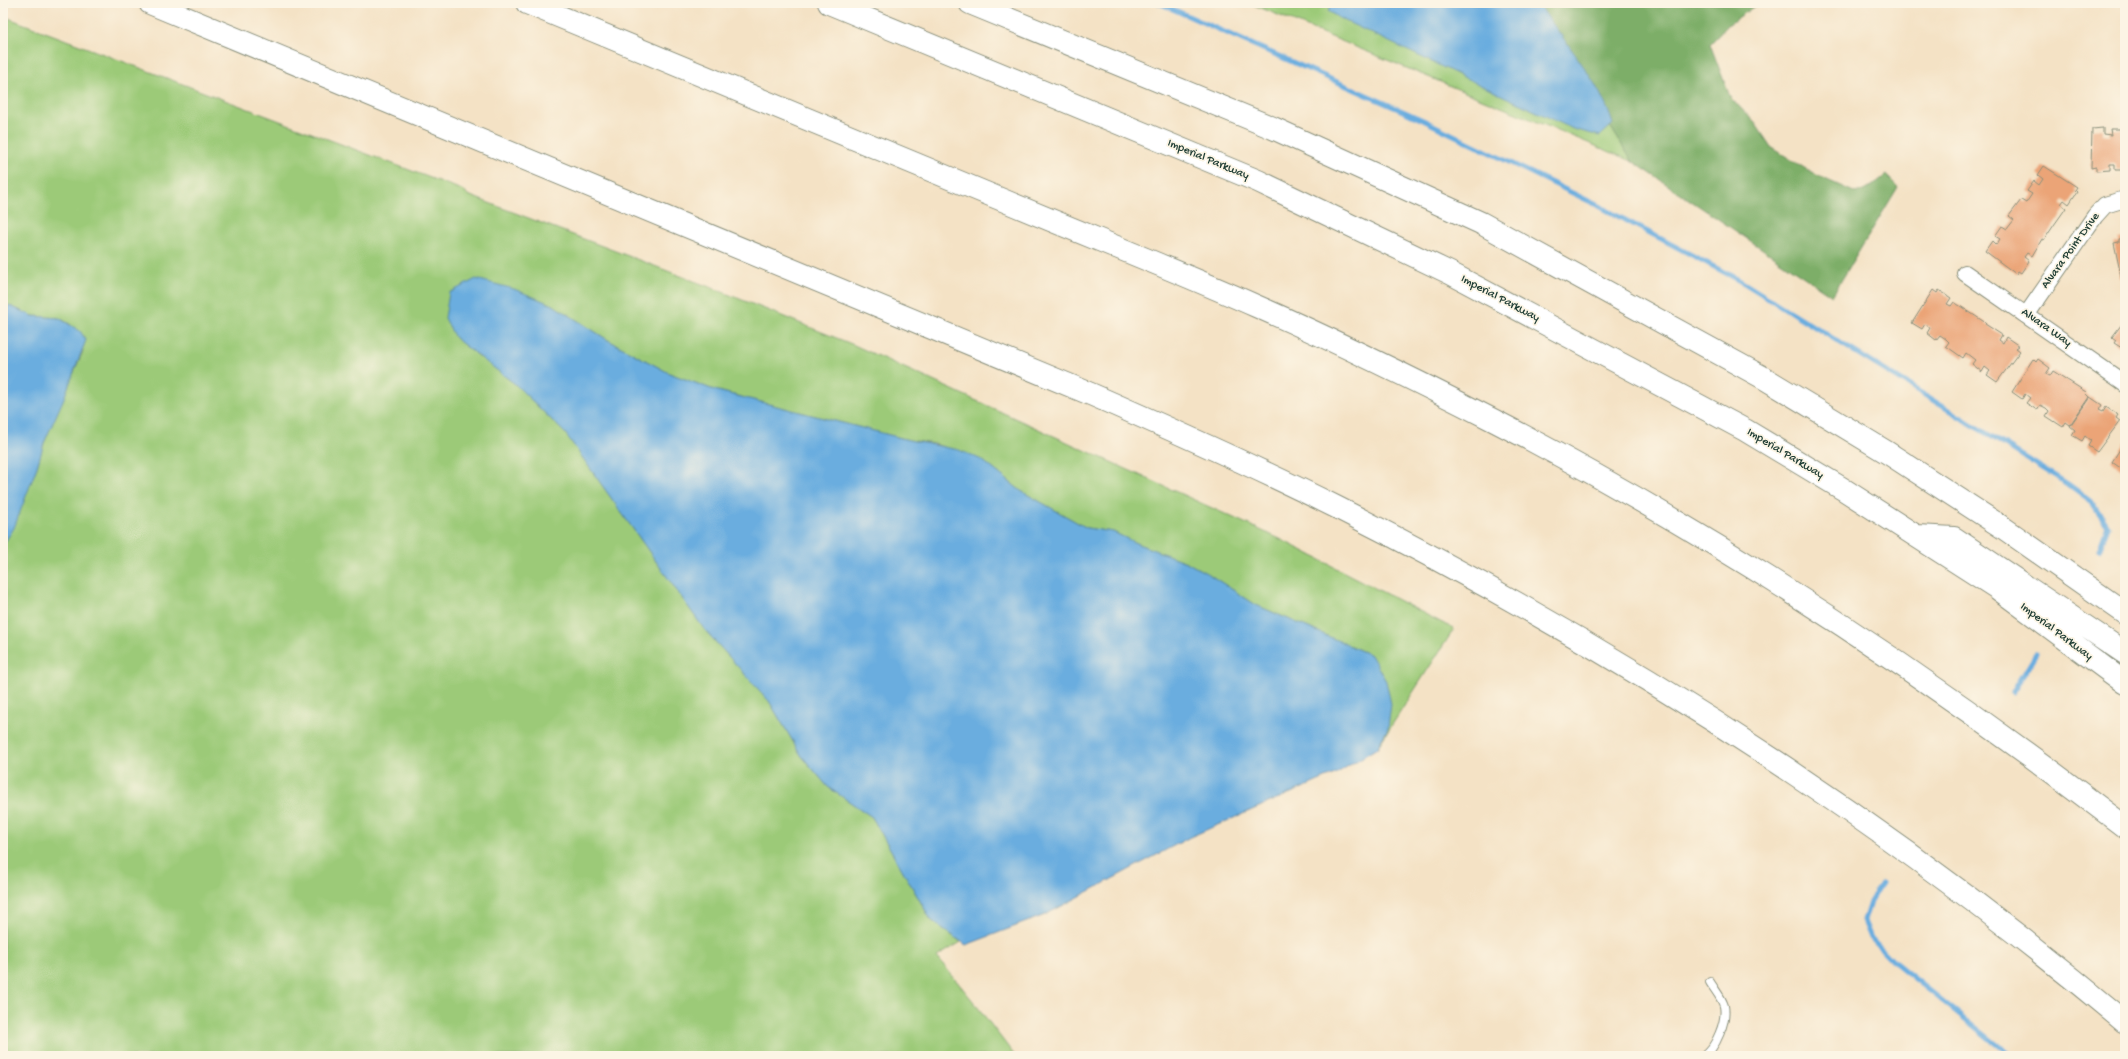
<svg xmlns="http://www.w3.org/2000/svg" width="2128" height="1059" font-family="'Gochi Hand',sans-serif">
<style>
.green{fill:#9cca78;stroke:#5e8456}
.forest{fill:#7dae68;stroke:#4e764e}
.water{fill:#6aaddf;stroke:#44758a}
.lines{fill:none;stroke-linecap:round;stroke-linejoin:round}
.stream{stroke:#6aaddf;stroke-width:5}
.building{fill:#eba477}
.lane-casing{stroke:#8a907c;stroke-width:10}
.street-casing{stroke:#8a907c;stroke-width:18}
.primary-casing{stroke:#8a907c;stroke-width:24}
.highway-casing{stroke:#8a907c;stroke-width:24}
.lane{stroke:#fff;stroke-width:8}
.street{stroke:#fff;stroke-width:16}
.primary{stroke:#fff;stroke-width:22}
.highway{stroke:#fff;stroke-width:22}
.labels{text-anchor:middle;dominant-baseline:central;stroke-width:3.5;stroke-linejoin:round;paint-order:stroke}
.street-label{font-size:12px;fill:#1f3d34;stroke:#fcf5e5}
</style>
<rect width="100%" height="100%" fill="#fcf5e5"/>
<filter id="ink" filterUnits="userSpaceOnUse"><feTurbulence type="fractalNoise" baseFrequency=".025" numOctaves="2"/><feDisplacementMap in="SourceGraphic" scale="8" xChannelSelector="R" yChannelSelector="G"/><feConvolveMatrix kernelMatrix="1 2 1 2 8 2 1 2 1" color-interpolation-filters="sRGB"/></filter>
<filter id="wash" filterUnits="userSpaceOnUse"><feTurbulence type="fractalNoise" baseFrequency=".012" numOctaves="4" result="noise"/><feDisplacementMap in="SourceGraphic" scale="16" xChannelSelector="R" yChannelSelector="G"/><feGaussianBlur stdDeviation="0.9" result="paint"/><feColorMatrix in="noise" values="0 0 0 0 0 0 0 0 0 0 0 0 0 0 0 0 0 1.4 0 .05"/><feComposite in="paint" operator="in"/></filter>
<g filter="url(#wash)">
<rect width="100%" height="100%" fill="#f4e2c5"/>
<path class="green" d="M 1249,3 L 1533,3 L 1632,161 Z
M 3,16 L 462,190 L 468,195 L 715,289 L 854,345 L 1280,539 L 1454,629 L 1377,748 L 1388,728 L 1371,655 L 1256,605 L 1210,575 L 1186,562 L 1138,544 L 1113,532 L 1087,528 L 1021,491 L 982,460 L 935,444 L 909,440 L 714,390 L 669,373 L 608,340 L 553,305 L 455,338 L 515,384 L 565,433 L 704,629 L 769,701 L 801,755 L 828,787 L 872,817 L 931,920 L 961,942 L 937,957 L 973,1001 L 1015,1056 L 3,1056 L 3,545 L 37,467 L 44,443 L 83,351 L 70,324 L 59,318 L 33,316 L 3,303 Z"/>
<path class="forest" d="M 1533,3 L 1759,3 L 1729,24 L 1710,44 L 1730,97 L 1755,123 L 1771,147 L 1814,174 L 1856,193 L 1872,186 L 1886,175 L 1898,187 L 1832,296 L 1632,161 Z"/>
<path class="water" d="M 1332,3 L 1538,3 C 1564,42 1599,79 1613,124 L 1600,136 L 1573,129 L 1339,18 L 1328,11 Z
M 476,279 L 514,289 L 553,305 L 608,340 L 669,373 L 714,390 L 909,440 L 959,450 L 982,460 L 1021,491 L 1087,528 L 1113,532 L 1138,544 L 1186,562 L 1210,575 L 1256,605 L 1371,655 L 1386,681 L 1391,704 L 1388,728 L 1377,748 L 1337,773 L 1190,837 L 1045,915 L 966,945 L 931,920 L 872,817 L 828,787 L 801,755 L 769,701 L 704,629 L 565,433 L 515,384 L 455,338 L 445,318 L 449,293 Z
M 3,303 L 33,316 L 59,318 L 80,331 L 86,340 L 64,398 L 44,443 L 37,467 L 14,528 L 3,545 Z"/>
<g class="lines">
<path class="stream" d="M 1159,3 L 1423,120 L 1595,204 L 1739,280 L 2068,484 L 2091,501 L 2108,526 L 2099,550
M 2013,692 L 2036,654
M 1882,883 L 1870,902 L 1864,921 L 1871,938 L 1893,961 L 2011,1056"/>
</g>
<g id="blocks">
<path class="building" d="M 2103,128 L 2103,134 L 2111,135 L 2110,129 L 2122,129 L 2123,134 L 2125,134 L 2125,170 L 2115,170 L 2115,164 L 2110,164 L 2110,170 L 2096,171 L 2096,167 L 2091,168 L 2092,129 Z
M 2044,166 L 2077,187 L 2075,190 L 2077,192 L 2069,204 L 2064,200 L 2061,204 L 2066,208 L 2054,225 L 2044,240 L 2042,239 L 2032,256 L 2027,253 L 2024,257 L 2029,261 L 2021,273 L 2018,271 L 2016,274 L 1985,251 L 1992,241 L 1996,245 L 2000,239 L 1995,236 L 2002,226 L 2007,229 L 2014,220 L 2009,216 L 2021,200 L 2026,203 L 2032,194 L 2027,191 L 2034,181 L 2039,185 L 2043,179 L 2038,175 Z
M 2125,238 L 2125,281 L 2122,281 L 2114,243 L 2119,242 L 2119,239 Z
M 1933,290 L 1937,293 L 1939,290 L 1951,298 L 1947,304 L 1951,306 L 1954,302 L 1986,323 L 1985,324 L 2002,335 L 1999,340 L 2003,343 L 2006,337 L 2019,346 L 2016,348 L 2020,351 L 1997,382 L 1987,375 L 1990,371 L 1985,367 L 1982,372 L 1972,364 L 1975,360 L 1966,353 L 1963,358 L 1946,346 L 1949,342 L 1946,339 L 1940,335 L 1936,340 L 1927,333 L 1930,328 L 1925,324 L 1922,329 L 1912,323 Z
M 2125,320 L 2125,350 L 2114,343 L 2116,340 L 2112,337 Z
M 2033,359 L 2036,362 L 2038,359 L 2050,368 L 2046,374 L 2050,376 L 2053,371 L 2086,392 L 2085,393 L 2089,397 L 2070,425 L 2066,422 L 2063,427 L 2046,416 L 2049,411 L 2046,408 L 2040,405 L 2037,410 L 2026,403 L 2030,398 L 2025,394 L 2022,399 L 2012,392 Z
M 2090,397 L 2102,405 L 2099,410 L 2103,412 L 2106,407 L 2118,415 L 2116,418 L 2120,421 L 2097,452 L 2088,446 L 2091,441 L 2085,436 L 2082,441 L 2072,435 L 2075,430 L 2070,426 Z
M 2125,441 L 2125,464 L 2122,469 L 2112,462 Z"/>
</g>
</g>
<g filter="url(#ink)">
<use href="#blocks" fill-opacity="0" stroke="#8a907c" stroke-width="1"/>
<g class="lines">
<defs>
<path id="lane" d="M 1703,1056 C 1716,1049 1727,1020 1724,1006 C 1722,998 1714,989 1710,982"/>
<path id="street" d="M 1965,273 L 2125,384
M 2027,314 L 2095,216 L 2105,205 L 2125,199"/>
<path id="primary" d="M 829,3 L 1258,181 L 1450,273 L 1745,430 L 1843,489 L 1997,588 L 2125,683
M 970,3 L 1273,128 L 1481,223 L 1764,378 L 1888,453 L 2005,529 L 2125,613
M 1917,536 L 1954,538 L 2125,653"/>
<path id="highway" d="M 150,3 L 1093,395 C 1175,431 1256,467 1336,507 C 1616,648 1885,820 2125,1022
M 527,3 C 686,69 845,135 1005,201 C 1088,236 1173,269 1256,306 C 1336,341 1415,380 1493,420 C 1716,535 1926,674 2125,827"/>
</defs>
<use href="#lane" class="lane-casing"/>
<use href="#street" class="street-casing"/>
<use href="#primary" class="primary-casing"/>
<use href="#highway" class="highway-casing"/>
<use href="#lane" class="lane"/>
<use href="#street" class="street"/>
<use href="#primary" class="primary"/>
<use href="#highway" class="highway"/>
</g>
</g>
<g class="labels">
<g class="street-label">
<text transform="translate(1208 160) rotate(23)">Imperial Parkway</text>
<text transform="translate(2071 251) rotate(-54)">Alvara Point Drive</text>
<text transform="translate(1500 299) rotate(28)">Imperial Parkway</text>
<text transform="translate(2046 328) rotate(35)">Alvara Way</text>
<text transform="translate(1785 454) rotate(31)">Imperial Parkway</text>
<text transform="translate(2056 632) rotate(37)">Imperial Parkway</text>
</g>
</g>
<rect width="2128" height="1059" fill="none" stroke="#fcf5e5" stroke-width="16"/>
</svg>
